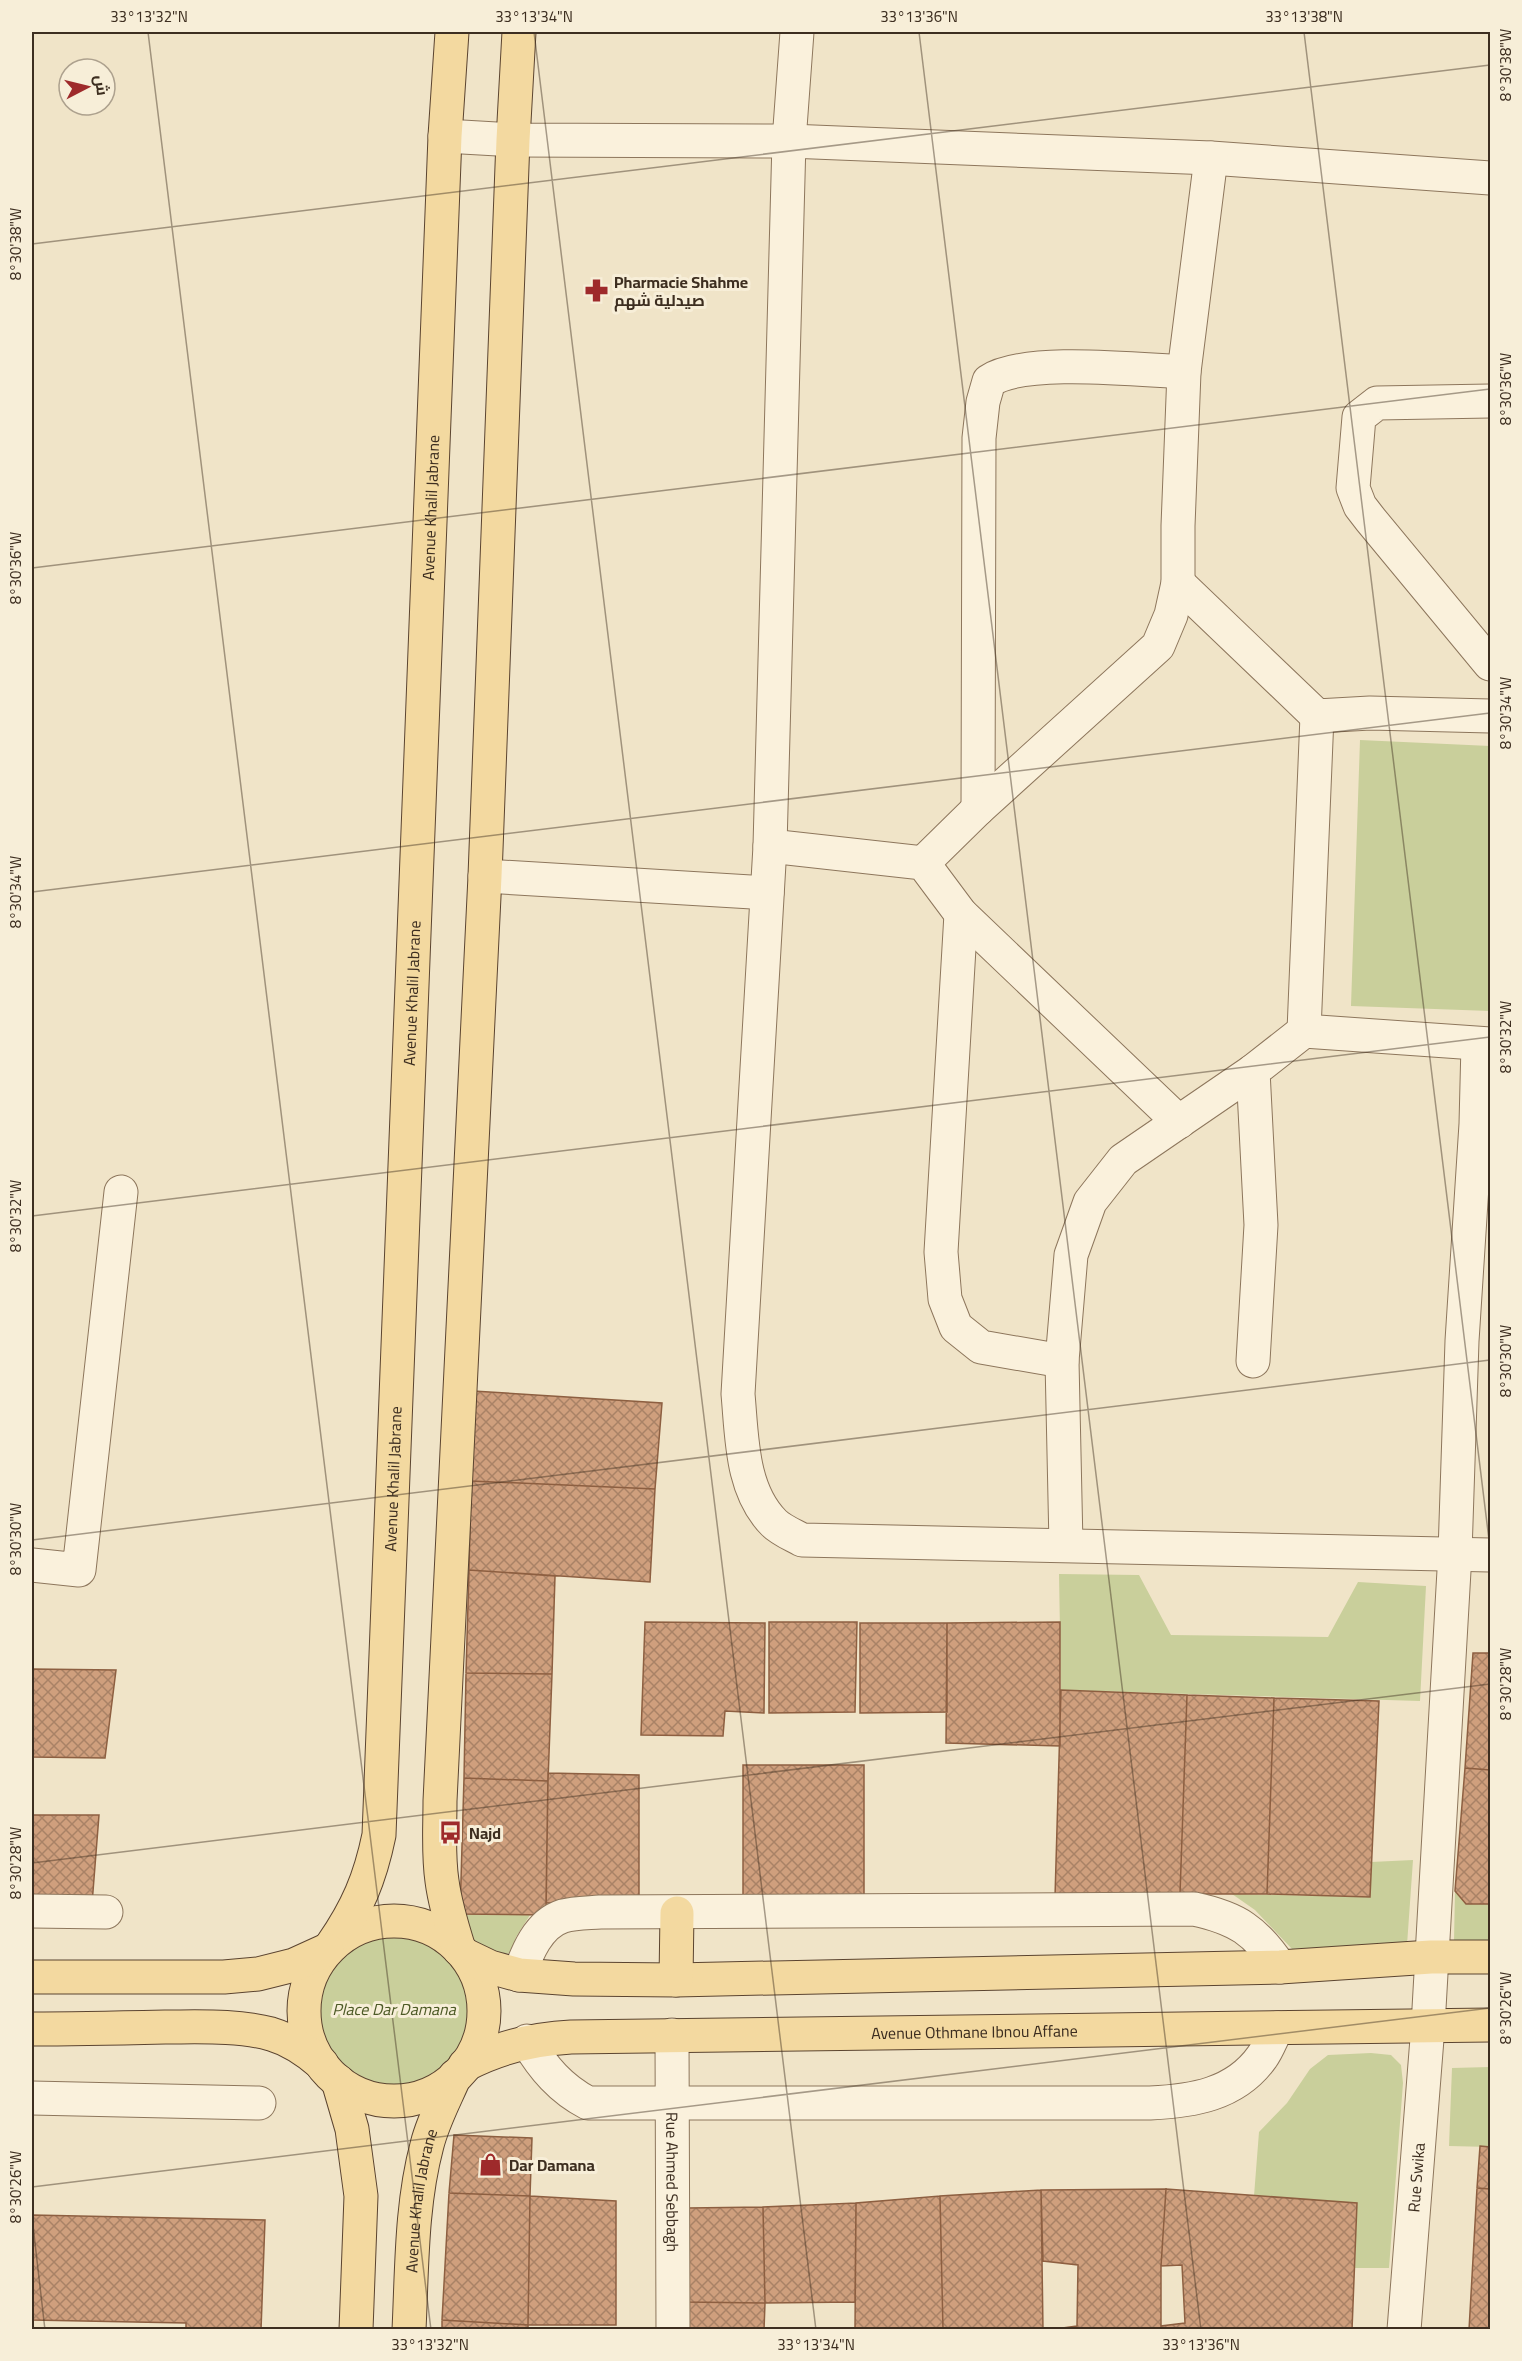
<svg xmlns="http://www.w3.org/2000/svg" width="1522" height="2361" font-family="Georgia,Cairo,serif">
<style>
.garden{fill:#c9cf9b}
.building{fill:url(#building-cross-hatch);stroke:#8d5f41;stroke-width:1.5}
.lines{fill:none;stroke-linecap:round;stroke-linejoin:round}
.minor-casing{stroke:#8d765c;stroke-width:35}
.major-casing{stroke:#5b4430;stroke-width:35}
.minor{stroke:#faf1dc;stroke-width:33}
.major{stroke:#f3d9a0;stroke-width:33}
.ticks{fill:none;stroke:#3d2e20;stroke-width:1.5;stroke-opacity:0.45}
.labels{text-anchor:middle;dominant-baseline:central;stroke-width:6;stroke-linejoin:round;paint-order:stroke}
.poi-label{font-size:16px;font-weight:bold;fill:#3d2e20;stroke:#f7eed8;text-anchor:start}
.street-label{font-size:16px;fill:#3d2e20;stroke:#f7eed8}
.park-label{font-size:16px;font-style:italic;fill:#4d5a26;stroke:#f7eed8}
.neatline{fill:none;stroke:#3d2e20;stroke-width:2}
.ticks-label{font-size:15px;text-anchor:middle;fill:#3d2e20}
</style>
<defs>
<pattern id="building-cross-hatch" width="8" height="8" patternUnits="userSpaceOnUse" patternTransform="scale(1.5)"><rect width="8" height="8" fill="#cf9f7d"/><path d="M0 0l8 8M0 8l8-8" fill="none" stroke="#a98266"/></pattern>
</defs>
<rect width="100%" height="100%" fill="#f0e4c8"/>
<path class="garden" d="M 1360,740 L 1490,746 L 1490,1011 L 1351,1006 Z
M 1059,1574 L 1139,1575 L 1171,1635 L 1328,1637 L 1358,1582 L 1426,1586 L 1420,1701 L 1061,1690 Z
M 1413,1860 L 1407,1945 L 1292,1949 L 1255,1910 L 1232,1894 L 1369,1897 L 1371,1862 Z
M 1455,1891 L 1466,1904 L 1490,1904 L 1490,1941 L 1454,1941 Z
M 460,1914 L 530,1915 L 516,1937 L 512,1954 C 474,1949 473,1951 460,1914 Z
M314 2010a79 79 0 1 1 158 0a79 79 0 1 1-158 0Z
M 1371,2053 L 1391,2055 L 1401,2065 L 1403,2083 L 1389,2268 L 1355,2268 L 1357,2203 L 1254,2196 L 1259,2132 L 1287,2103 L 1310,2069 L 1328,2055 Z
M 1490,2067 L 1490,2147 L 1449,2146 L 1452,2068 Z"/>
<path class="building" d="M 473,1391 L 662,1403 L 655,1489 L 471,1481 Z
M 471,1481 L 655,1489 L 650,1582 L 469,1570 Z
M 469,1570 L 555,1576 L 552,1674 L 466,1673 Z
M 645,1622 L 765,1623 L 764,1713 L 725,1711 L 723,1736 L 641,1735 Z
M 769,1622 L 857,1622 L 855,1712 L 769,1713 Z
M 1060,1622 L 1060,1746 L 946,1743 L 947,1623 Z
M 860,1623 L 947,1623 L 947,1712 L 860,1713 Z
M 1473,1653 L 1490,1653 L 1490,1770 L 1465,1768 Z
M 32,1669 L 116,1670 L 105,1758 L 32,1757 Z
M 466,1673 L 552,1674 L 548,1781 L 464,1778 Z
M 1061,1690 L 1187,1695 L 1180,1894 L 1055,1897 Z
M 1187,1695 L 1274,1698 L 1267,1894 L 1180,1894 Z
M 1274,1698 L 1379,1701 L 1370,1897 L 1267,1894 Z
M 743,1765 L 864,1765 L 864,1900 L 743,1903 Z
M 1465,1768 L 1490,1770 L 1490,1904 L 1466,1904 L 1455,1891 Z
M 548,1773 L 639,1775 L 639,1901 L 546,1903 Z
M 464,1778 L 548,1781 L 546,1915 L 460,1914 Z
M 32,1815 L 99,1815 L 92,1904 L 32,1903 Z
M 454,2135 L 532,2138 L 530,2196 L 449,2193 Z
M 1480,2146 L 1490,2147 L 1490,2189 L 1477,2188 Z
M 1477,2188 L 1490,2189 L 1490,2330 L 1469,2330 Z
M 1166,2189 L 1357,2203 L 1352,2330 L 1161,2330 L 1161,2326 L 1185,2323 L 1182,2265 L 1161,2266 Z
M 1166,2189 L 1161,2266 L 1161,2330 L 1048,2330 L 1077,2326 L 1078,2265 L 1043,2261 L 1041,2190 Z
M 1041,2190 L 1043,2330 L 943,2330 L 940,2196 Z
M 449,2193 L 530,2196 L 528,2325 L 442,2320 Z
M 530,2196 L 616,2201 L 616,2325 L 528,2325 Z
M 940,2196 L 943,2330 L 855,2330 L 856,2203 Z
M 856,2203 L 855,2302 L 765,2303 L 763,2207 Z
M 763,2207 L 765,2303 L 686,2302 L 688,2208 Z
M 32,2215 L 265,2220 L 261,2330 L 186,2330 L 186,2323 L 32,2320 Z
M 686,2302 L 765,2303 L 764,2330 L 687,2330 Z
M 442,2320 L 528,2325 L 528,2330 L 442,2330 Z"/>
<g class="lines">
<defs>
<g id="minor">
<path d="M 797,32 L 789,141 L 770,846 L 738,1394 C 742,1437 741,1490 774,1523 C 781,1530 793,1535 802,1540 L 1490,1555"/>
<path d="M 445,136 L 513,140 L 789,141 L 1211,158 L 1490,178"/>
<path d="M 1490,401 L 1377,403 L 1359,417 L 1353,488 L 1360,506 L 1370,519 L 1490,664"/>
<path d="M 1178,583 L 1317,716 L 1370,713 L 1490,716"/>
<path d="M 1317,716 L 1304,1031 L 1490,1044"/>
<path d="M 978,809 L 979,438 L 983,402 L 989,381 C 1024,357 1139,370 1184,372"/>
<path d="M 770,846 L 923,863 L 961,914 L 1179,1122"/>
<path d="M 923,863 L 978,809 L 1158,646 L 1171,615 L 1178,583 L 1178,526 L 1184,372 L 1211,158"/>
<path d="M 485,876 L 767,893"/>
<path d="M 961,914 L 941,1252 L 945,1299 L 956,1327 L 981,1347 L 1062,1361"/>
<path d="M 1253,1071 L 1261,1225 L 1253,1361"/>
<path d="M 1066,1545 L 1062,1361 L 1071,1255 L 1090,1202 L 1123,1160 L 1253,1071 L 1304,1031"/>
<path d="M 32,1565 L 79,1570 L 121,1192"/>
<path d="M 32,1911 L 106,1912"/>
<path d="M 519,1975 C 527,1953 538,1924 563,1916 C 574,1913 588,1913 600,1912 L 1194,1909 C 1237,1918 1256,1931 1280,1967"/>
<path id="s1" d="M 672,2035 L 673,2330"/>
<path d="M 527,2041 C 543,2068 561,2089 588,2103 L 1150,2103 C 1192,2101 1235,2095 1262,2057 C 1268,2049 1272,2037 1277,2028"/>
<path d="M 32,2098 L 259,2103"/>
<path id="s2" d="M 1404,2330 L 1428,2026 L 1455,1553 L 1462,1341 L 1476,1124 L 1478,1044"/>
</g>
<g id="major">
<circle cx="394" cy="2011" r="90"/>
<path id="s3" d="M 332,1945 C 357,1909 370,1879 379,1835 L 445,136 L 452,32"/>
<path d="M 459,1949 C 452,1927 445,1904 442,1881 C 438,1855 440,1828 440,1801 L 485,876 L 513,140 L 519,32"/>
<path d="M 465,1955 L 490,1967 L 519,1975 L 574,1979 L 676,1980 L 1280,1967 L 1431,1957 L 1490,1957"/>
<path d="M 32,1977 L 224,1977 L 258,1974 L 294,1965 L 327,1950"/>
<path d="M 676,1980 L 677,1913"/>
<path d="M 32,2029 C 76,2029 121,2028 165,2027 C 199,2027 238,2025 271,2034 C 291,2040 307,2051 322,2064"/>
<path id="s4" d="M 465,2065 C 499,2047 533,2039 571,2037 L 1490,2025"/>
<path d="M 338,2081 L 352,2129 L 361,2196 L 356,2330"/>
<path id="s5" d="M 409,2330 C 412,2268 411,2205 427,2145 C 433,2121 445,2099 455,2076"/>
</g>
</defs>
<use href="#minor" class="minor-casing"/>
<use href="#major" class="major-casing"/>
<use href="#minor" class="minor"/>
<use href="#major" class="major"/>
</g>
<path class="ticks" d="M 148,32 L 431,2330M 534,32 L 816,2330M 919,32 L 1201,2330M 1304,32 L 1490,1548M 32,244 L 1490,65M 32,568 L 1490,389M 32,892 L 1490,713M 32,1216 L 1490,1037M 32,1540 L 1490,1360M 32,1863 L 1490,1684M 32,2187 L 1490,2008M 32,2217 L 45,2330"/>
<defs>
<symbol id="pharmacy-bare" viewBox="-9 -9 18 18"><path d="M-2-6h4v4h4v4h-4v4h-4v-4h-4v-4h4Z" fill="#9e2a2b" stroke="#f7eed8" stroke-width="2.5" paint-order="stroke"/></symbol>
<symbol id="bus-bare" viewBox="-9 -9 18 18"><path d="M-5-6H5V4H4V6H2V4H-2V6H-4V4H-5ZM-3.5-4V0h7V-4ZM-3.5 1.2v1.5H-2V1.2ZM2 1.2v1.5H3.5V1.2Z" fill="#9e2a2b" stroke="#f7eed8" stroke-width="2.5" paint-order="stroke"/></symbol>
<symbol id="shop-bare" viewBox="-9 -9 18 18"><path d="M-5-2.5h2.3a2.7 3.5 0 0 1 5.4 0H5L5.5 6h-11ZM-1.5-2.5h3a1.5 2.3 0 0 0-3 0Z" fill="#9e2a2b" stroke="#f7eed8" stroke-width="2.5" paint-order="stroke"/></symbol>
</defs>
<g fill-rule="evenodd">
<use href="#pharmacy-bare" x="580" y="274" width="33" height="33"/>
<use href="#bus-bare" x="434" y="1816" width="33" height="33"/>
<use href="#shop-bare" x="474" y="2148" width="33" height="33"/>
</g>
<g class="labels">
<g class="poi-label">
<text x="614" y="282">Pharmacie Shahme<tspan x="614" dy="18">صيدلية شهم</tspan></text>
<text x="469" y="1833">Najd</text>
<text x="509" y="2165">Dar Damana</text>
</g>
<g class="street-label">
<text stroke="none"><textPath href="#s3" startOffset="1449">Avenue Khalil Jabrane</textPath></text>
<text stroke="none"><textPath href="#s3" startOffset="963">Avenue Khalil Jabrane</textPath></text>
<text stroke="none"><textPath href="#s3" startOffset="477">Avenue Khalil Jabrane</textPath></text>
<text stroke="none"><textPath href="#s4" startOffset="514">Avenue Othmane Ibnou Affane</textPath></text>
<text stroke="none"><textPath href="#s2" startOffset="153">Rue Swika</textPath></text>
<text stroke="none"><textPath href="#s1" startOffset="147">Rue Ahmed Sebbagh</textPath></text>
<text stroke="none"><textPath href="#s5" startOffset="130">Avenue Khalil Jabrane</textPath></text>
</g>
<g class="park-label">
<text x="394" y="2009">Place Dar Damana</text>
</g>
</g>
<rect width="1522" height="2361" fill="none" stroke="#f7eed8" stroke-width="66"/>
<g transform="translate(87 87) rotate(83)"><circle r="28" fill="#f7eed8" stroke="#ada18e" stroke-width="1.5"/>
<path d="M0-4.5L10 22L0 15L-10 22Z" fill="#9e2a2b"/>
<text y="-9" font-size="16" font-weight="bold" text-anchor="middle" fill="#3d2e20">ش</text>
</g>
<rect x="33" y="33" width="1456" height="2295" class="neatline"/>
<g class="ticks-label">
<text x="149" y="22">33°13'32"N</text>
<text x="534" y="22">33°13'34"N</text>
<text x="919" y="22">33°13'36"N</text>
<text x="1304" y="22">33°13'38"N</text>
<text transform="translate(1506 65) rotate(-90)" y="5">8°30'38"W</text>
<text transform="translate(16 244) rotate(-90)" y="5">8°30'38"W</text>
<text transform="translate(1506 389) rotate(-90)" y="5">8°30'36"W</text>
<text transform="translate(16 568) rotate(-90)" y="5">8°30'36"W</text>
<text transform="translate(1506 713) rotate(-90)" y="5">8°30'34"W</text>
<text transform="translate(16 892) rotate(-90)" y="5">8°30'34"W</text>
<text transform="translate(1506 1037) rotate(-90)" y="5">8°30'32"W</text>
<text transform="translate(16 1216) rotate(-90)" y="5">8°30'32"W</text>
<text transform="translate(1506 1361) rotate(-90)" y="5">8°30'30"W</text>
<text transform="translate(16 1539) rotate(-90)" y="5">8°30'30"W</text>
<text transform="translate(1506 1684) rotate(-90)" y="5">8°30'28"W</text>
<text transform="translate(16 1863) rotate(-90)" y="5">8°30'28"W</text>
<text transform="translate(1506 2008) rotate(-90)" y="5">8°30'26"W</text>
<text transform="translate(16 2187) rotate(-90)" y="5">8°30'26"W</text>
<text x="430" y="2350">33°13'32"N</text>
<text x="816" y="2350">33°13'34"N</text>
<text x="1201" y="2350">33°13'36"N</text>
</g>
</svg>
